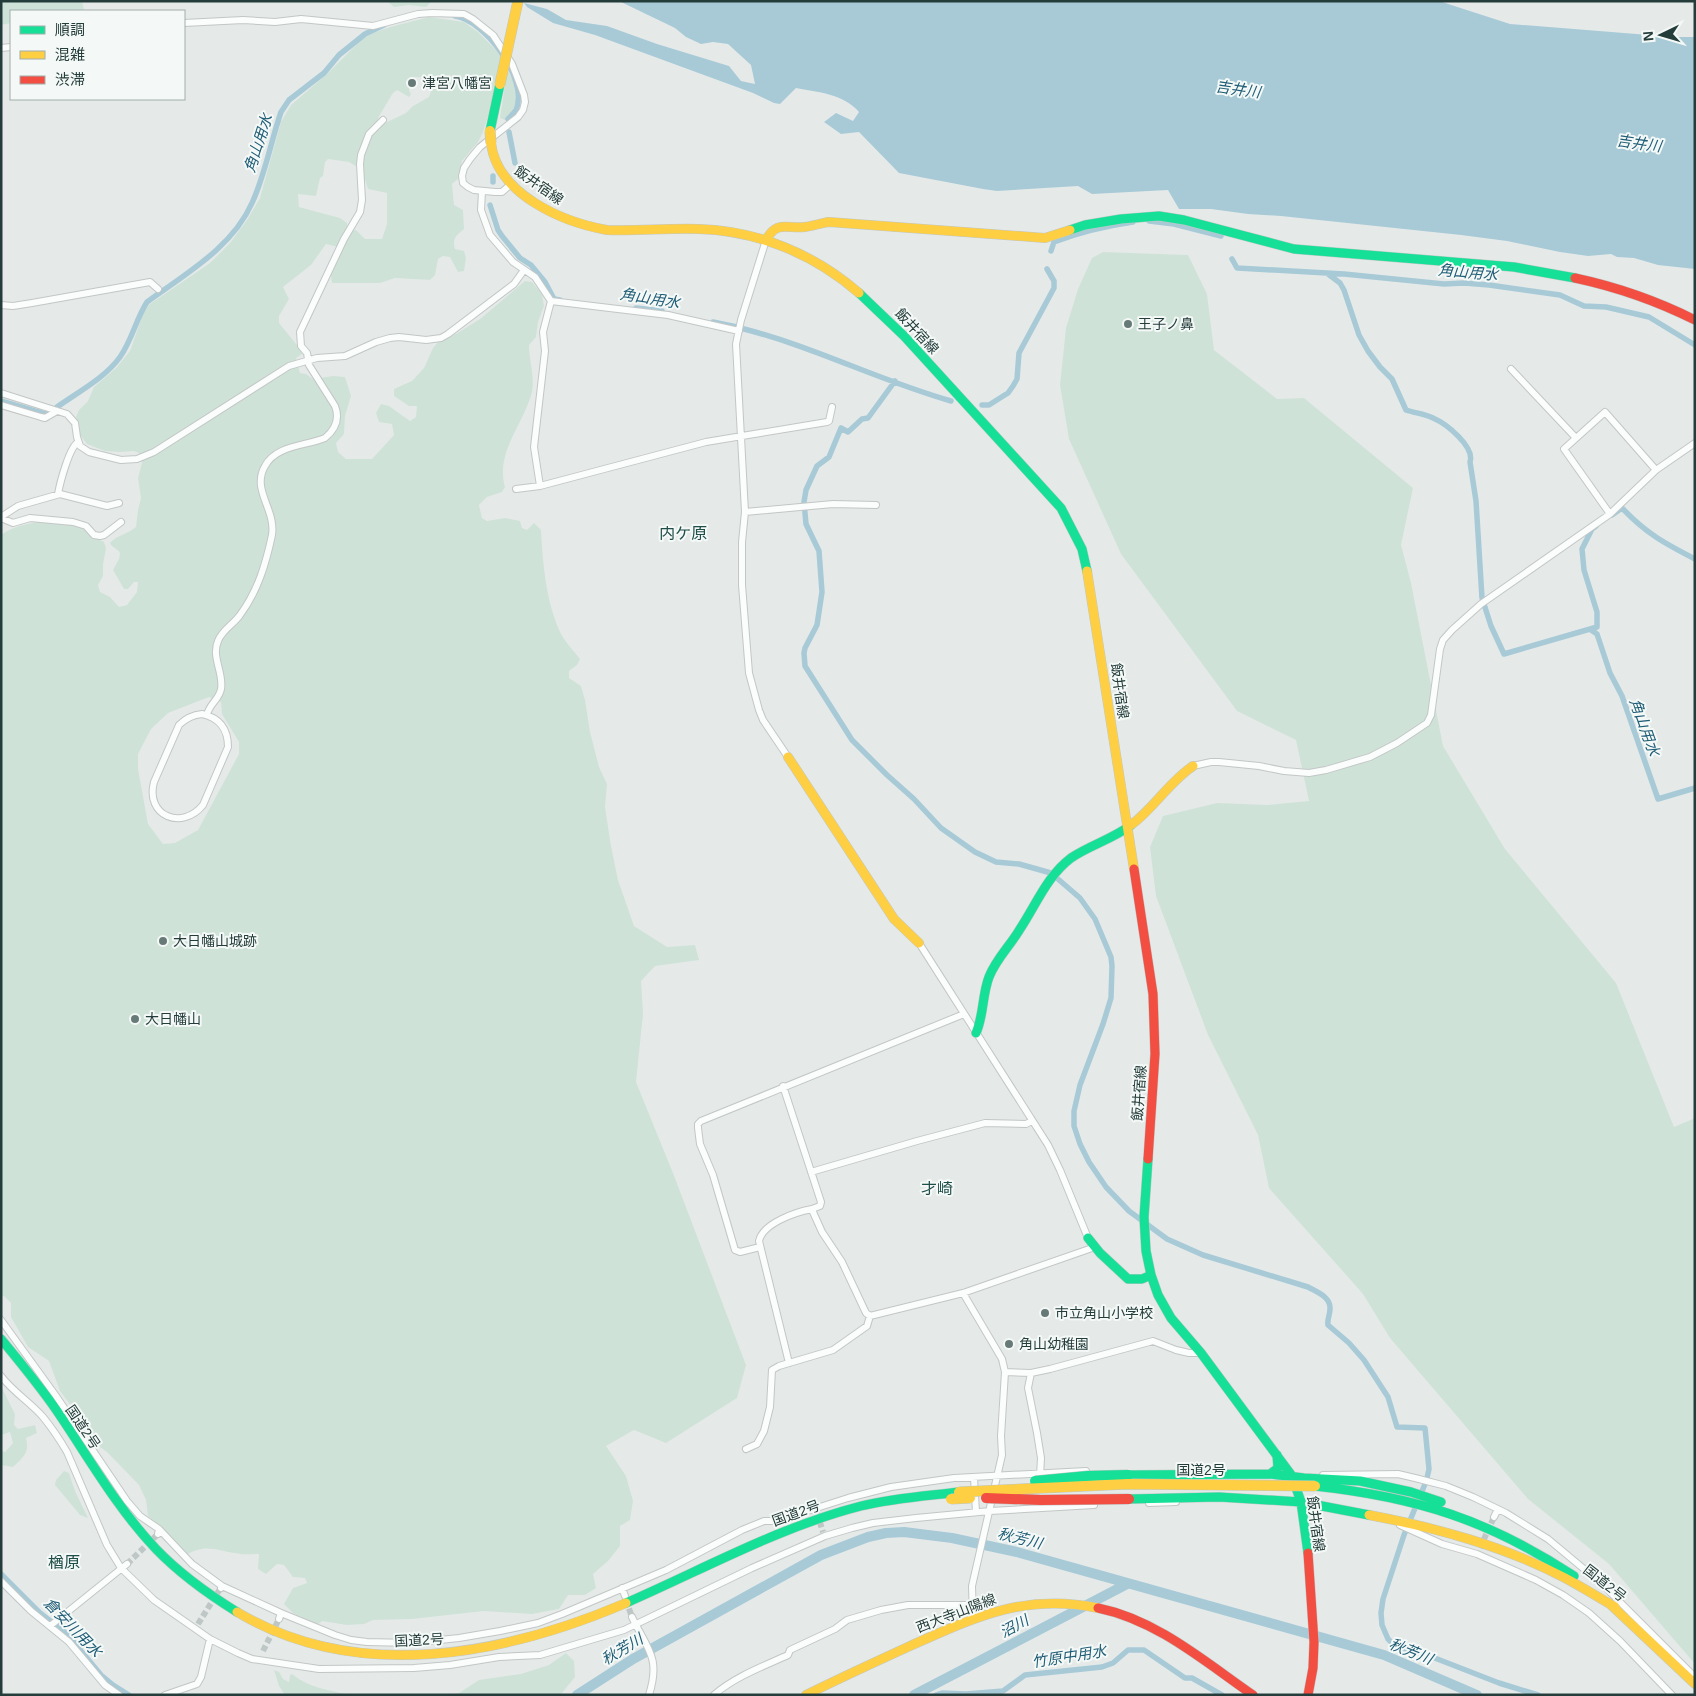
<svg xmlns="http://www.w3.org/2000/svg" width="1696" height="1696" font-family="Arial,'Noto Sans JP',sans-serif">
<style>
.green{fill:#cfe2d8;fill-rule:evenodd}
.water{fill:#a8cad7}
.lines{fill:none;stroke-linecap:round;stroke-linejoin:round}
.canal{stroke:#a8cad7;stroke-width:5.5}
.river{stroke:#a8cad7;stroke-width:10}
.street-tunnel{stroke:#bec7c6;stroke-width:6;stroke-dasharray:6 3;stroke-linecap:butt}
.street-casing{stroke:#c2c7c6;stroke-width:8}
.fast-casing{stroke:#c1c8c6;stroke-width:10}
.slow-casing{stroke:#c1c8c6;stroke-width:10}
.jam-casing{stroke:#c1c8c6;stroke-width:10}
.street{stroke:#fbfcfc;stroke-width:6}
.fast{stroke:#16e098;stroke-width:9}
.slow{stroke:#ffcf43;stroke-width:9}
.jam{stroke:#f24e42;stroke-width:9}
.fast-bridge-casing{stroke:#bdc6c4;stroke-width:11;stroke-linecap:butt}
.slow-bridge-casing{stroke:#bdc6c4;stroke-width:11;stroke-linecap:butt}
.jam-bridge-casing{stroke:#bdc6c4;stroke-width:11;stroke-linecap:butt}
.fast-bridge{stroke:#16e098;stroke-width:10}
.slow-bridge{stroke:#ffcf43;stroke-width:10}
.jam-bridge{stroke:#f24e42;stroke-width:10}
.poi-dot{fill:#687a77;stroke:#f4f9f7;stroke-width:2}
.labels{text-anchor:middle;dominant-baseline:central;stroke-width:4;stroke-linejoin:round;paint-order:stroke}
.poi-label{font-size:14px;fill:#243d3a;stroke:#f4f9f7;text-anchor:start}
.street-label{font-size:14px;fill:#243d3a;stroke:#f4f9f7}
.water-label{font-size:15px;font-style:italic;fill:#205d76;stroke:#f4f9f7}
.quarter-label{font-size:16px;fill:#204e49;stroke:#f4f9f7}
</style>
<rect width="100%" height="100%" fill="#e5eae9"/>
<path class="green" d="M 1,1 L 82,1 L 84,10 L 11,11 L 11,23 L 1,25 Z
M 387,1 L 432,1 L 426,7 L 409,5 L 394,7 Z
M 429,17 L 464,22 L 479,33 L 499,53 L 514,83 L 516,102 L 512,112 L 505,120 L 500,118 L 505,85 L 490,110 L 483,132 L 478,142 L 462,161 L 458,179 L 452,184 L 454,205 L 463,210 L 464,229 C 456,236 452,238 455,249 L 464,251 L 466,258 L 464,271 L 458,272 L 450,257 L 443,256 L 438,259 L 435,275 L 430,280 L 395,278 L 380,283 L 332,283 L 331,275 L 340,254 L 338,247 L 326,244 L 311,265 L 283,287 L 289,299 L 279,316 L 279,323 L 301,350 L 302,354 L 296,358 L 300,373 L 306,374 L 313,379 L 333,376 L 345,377 L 351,396 L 345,416 L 344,434 L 336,443 L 338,452 L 346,459 L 372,459 L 394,435 L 392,424 L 379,422 L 376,413 L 381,404 L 389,406 L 410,421 L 416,417 L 417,406 L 409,406 L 394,396 L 394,389 L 412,381 L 424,368 L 433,348 L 439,341 L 456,334 L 480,319 L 525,281 L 532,282 L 542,294 L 544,306 L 538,322 L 536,337 L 529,345 C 529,361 535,376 532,392 C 524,424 495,452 505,487 L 502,492 L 487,497 L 479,505 L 482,518 L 487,521 L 505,518 L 520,521 L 522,528 L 527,530 L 534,523 L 541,530 C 543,565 546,602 561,634 C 566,643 574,651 580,659 L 577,665 L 569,671 L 569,678 L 581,686 L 585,700 L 590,732 L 599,767 L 607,784 L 605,807 L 611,846 L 618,880 L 634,926 L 667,947 L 695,945 L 699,960 L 655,966 L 641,981 L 643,1014 L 636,1082 L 673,1173 L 746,1365 L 737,1398 L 666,1443 L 634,1430 L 606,1446 L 626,1476 L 633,1501 L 630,1520 L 620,1526 L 620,1546 L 608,1561 L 593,1574 L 596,1588 L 585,1595 L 568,1595 L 559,1609 L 532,1614 L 484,1611 L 412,1619 L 373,1620 L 364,1624 L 347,1625 L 322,1621 L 317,1625 L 293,1613 L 284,1604 L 293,1588 L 307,1583 L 305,1578 L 293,1577 L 284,1565 L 277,1564 L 266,1574 L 258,1569 L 259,1554 C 251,1554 242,1555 235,1553 C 216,1550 203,1543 185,1556 L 163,1529 L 148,1516 L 146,1500 L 139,1485 L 107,1452 L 93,1442 L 82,1429 L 75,1411 L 60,1391 L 49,1361 L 28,1347 L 11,1317 L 11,1303 L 4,1296 L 1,1296 L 1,535 C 21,520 63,518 85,528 C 92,532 95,538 104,542 L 106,548 L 103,565 L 103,576 L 98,585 L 100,592 L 110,597 L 119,607 L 127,605 L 137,592 L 138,582 L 134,582 L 128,589 L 124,589 L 113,570 L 119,559 L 120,553 C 117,548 112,548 110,543 C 117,535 128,534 136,527 L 138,510 L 141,498 L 138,478 L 142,463 L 139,453 L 134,451 L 120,452 L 105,451 L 87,444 L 80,435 L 76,417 L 79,410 L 88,401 L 94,387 L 116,368 L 130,351 L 144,311 L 150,304 L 210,263 L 230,243 L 247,220 L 260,198 L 281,122 L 291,105 L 327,74 L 362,39 L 373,33 L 390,27 ZM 410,77 C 419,77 429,76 433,86 L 429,97 L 413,106 L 406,113 L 383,124 L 378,118 L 393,93 L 397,90 L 409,97 L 411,94 L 409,90 ZM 328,159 L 349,162 L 362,170 L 368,189 L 387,193 L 387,224 L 382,239 L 365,239 L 356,230 L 351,230 L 347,227 L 347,223 L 340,218 L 299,207 L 298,194 L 316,196 L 320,178 L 323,176 L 325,162 ZM 209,697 L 221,702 L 222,714 L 239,742 L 239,754 L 198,830 L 175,843 L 163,844 L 148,824 L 138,769 L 138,754 L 151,729 L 168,713 Z
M 1103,252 L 1188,255 L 1207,294 L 1214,350 L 1277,399 L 1304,398 L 1413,488 L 1401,545 L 1411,583 L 1443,746 L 1505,849 L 1616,983 L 1674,1127 L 1695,1118 L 1695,1664 L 1609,1564 L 1528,1499 L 1390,1338 L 1363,1294 L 1269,1188 L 1258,1135 L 1208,1035 L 1156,896 L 1150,847 L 1163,816 L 1217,803 L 1268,805 L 1309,801 L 1296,740 L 1237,711 L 1121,554 L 1069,439 L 1060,385 L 1066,328 L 1078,289 L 1092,258 Z
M 1,1386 L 15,1414 L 14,1425 L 18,1429 L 35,1425 L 37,1433 L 26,1438 C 30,1453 23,1457 13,1467 L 1,1465 L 1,1451 L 5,1452 L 13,1443 L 10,1432 L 1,1435 Z
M 64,1471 L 69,1473 L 75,1491 L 88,1518 L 80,1515 L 55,1485 L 56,1480 Z
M 566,1653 L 574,1661 L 575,1677 L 562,1693 L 557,1695 L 452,1695 L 459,1693 L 479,1680 L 521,1674 L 549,1665 Z
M 274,1670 L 279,1672 L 283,1679 L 289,1682 L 290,1675 L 292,1674 C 309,1688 329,1690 350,1695 L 285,1695 L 279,1686 Z"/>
<path class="water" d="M 619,1 L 1439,1 L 1510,24 L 1674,37 L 1695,37 L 1695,269 L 1658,265 L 1634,258 L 1617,257 L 1611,254 L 1588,256 L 1560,252 L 1507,241 L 1461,235 L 1281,216 L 1248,214 L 1211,209 L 1179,209 L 1168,190 L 1092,194 L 1078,186 L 997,191 L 983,189 L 899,173 L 859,132 L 841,134 L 824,122 L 836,113 L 853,121 L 859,112 C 844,94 817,92 796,88 L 780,104 L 774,103 L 753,93 L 595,35 L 553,23 L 527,7 L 524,3 L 547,9 L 566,20 L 607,26 L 657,44 L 729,66 L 741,81 L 755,84 L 751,65 L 728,44 L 713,42 L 701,44 L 686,37 L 675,28 Z"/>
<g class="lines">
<path class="canal" d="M 455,16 C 485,20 529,79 516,110 C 514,113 511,116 508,119
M 509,132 L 515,163
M 493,182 L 493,176
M 490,205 L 498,230 L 502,236 L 520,258 L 531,265 L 545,282 L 554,299 L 560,300
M 1149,221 L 1174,224 L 1221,236
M 1051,251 L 1054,242 C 1080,232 1105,226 1133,222
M 1232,259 L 1237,268 L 1344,274 L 1444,284 L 1464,283 L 1489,285 L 1560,295 L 1584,306 L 1606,307 L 1649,317 L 1695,345
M 1328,274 L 1340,283 L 1344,290 L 1359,335 L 1368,351 L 1380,367 L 1392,379 L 1406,410 C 1415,413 1425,414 1433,418 C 1447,424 1475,447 1470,462 L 1476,501 L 1482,598 L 1491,626 L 1504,654 L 1597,627 L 1597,612 L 1584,570 L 1582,549 L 1592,529 L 1596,526
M 636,308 L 662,311
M 713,322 L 737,327
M 744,329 C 815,347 880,381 951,401
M 895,381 L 868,418 L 862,419 L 848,432 L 841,428 L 829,457 L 817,466 L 806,490 L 804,502 L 806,524 L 819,551 L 822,592 L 817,625 L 805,648 L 804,653 L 805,666 L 852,740 L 887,775 L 914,799 L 941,828 L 975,852 L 996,862 L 1019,864 L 1051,873 L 1080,898 L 1095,919 L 1111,957 L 1112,966 L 1111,998 L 1103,1024 L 1080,1085 L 1074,1111 L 1074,1126 L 1080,1144 L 1089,1162 L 1106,1187 L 1129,1211 L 1167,1239 L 1203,1255 L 1308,1287 C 1317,1292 1331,1297 1330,1309 C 1330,1315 1327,1319 1328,1325 L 1349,1343 L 1364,1360 L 1388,1397 L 1397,1427 L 1425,1428 L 1429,1469 L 1427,1478
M 1,401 L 45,414 L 50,412
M 982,405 L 989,405 L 1000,398 L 1008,393 L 1013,386 L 1017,379 L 1019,353 L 1054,288 L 1054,281 L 1047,269
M 57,407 C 78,392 105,378 120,357 C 132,340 136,319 147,302 C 185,274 232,248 252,203 C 265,175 271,141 281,112 L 289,100 L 324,73 L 339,55 L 365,34 L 384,25
M 1612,515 L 1622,508 C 1647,534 1664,543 1695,559
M 1591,630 L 1597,634 L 1610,673 L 1622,696 L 1658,799 L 1695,788
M 1425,1484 L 1404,1535 L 1383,1599 L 1381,1613 L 1382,1625 L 1388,1639 L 1395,1646 L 1427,1655 L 1499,1683 L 1538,1695
M 1,1574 L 40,1613 L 67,1634 L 101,1675 L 113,1685 L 129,1695
M 936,1695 L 942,1693 L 966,1694 L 1003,1691 L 1025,1675 L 1102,1667 L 1113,1663 L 1128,1650 L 1144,1650 L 1185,1678 L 1192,1678 L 1222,1695"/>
<path class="river" d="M 577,1695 L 633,1659 L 821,1555 L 868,1537 L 886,1533 L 904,1532 L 952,1538 L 1017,1552 L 1384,1655 L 1477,1695
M 914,1695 L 1127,1584"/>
<path class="street-tunnel" d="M 817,1513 L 823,1532
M 1480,1548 L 1494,1517
M 127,1564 L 158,1534
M 626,1600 L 632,1617
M 198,1624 L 220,1589
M 263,1651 L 279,1619"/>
<defs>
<path id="street" d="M 184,23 L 243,20 L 275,22 L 301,19 L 373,26 L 418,14 L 432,13 L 464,14 L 473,19 L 493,35 L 512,64 L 524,95 L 525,102 L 523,110 L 518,117 L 480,147 L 470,159 L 464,168 L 462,176 L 463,183 L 468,187 L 474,190 L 495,192 L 502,192 L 511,184
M 1,48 L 11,47
M 482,191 L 481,210 L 490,235 L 513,262 L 535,277 L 551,301
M 766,240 L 741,320 L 736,344 L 745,512 L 742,542 L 742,585 L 749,673 L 759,710 L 763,720 L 788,757
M 1,305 L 13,306 L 32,303 L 150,282 L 158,289
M 739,331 L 668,315 L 551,301 L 543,332 L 545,351 L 534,447 L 540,486 L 706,442 L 827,422 L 829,421 L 832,407
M 1511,369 L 1576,438
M 1,393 L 67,414 L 75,423 L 77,437 L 80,446 L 89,452 L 121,460 L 137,459 L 154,452 L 289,366 L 317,358 L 345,356 L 376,342 L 390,338 L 399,337 L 426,340 L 441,338 L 448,334 L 514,284 L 524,270
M 1,405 L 41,417 L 45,418 L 57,411
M 516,489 L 540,486
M 58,494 C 60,483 69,448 78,442
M 745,512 L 833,504 L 876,505
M 1610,514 L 1564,449 L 1605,412 L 1656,470
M 1,517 L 18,506 L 60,494 L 107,506 L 119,503
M 1,518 L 13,523 L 30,518 L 73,522 L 86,526 L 94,535 L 100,536 L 104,535 L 121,522
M 202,714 C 220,718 228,729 228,747 L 203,805 C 182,831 145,816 154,782 L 179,725 C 186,718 192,715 202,714 Z
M 207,715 C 209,704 219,700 221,689 C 224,673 211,657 218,641 C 222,630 234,624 240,615 C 258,591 266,563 272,535 C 276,509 251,490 265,466 C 276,445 306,446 325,438 C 336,429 340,419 335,406 L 309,365 L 307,353 L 301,346 L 300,332 L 344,239 L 360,212 L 362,200 L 360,164 L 361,155 L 369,134 L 383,120
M 1193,766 L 1211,762 L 1219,762 L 1259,766 L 1284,771 L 1309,773 L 1326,770 L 1370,757 L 1397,743 L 1427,723 L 1431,715 L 1440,649 L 1443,640 L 1452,630 L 1481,604 L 1610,514 L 1656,470 L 1695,443
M 919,943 L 1048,1145 L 1060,1170 L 1088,1238
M 811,1172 L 917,1141 L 985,1123 L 1026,1124 L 1032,1121
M 760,1247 L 740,1252 L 735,1250 L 713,1175 L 700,1144 L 698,1128 L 698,1124 L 701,1121 L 964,1014
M 963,1293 L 1002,1359 L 1005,1372 L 1001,1436 L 1002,1455 L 972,1586 L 973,1618
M 870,1316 L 963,1293 L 1095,1247
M 1,1320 L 56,1396 L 127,1501 L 140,1516 L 159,1529
M 789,1363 L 759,1241 C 763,1223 796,1212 812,1209
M 1005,1372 L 1031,1373 L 1050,1369 L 1153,1341 L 1176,1350 L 1189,1353 L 1201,1353
M 1031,1373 L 1028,1388 L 1037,1433 L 1041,1458 L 1040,1476
M 1,1376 C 13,1392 30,1402 43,1417 C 52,1428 60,1440 67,1452 L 107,1545 L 121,1568 L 154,1600 L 210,1639 L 238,1653 L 252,1659 L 319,1669 L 414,1668 L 450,1665 L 499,1657 L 540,1655 L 624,1630 L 752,1568 L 825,1536 L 852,1528 L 873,1523 L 916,1518 L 990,1511 L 1094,1505
M 746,1449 L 757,1444 L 764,1431 L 770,1407 L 772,1370 L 779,1366 L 833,1350 L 867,1326 L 870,1316 L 866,1313 L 842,1262 L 822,1232 L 813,1212 L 812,1209 L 820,1206 L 821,1202 L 783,1086
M 1323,1475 L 1398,1474 L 1415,1478 L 1446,1486 L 1473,1497 L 1506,1513 L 1548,1539 L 1602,1584 L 1692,1674
M 974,1478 L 976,1512
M 1149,1503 L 1176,1502
M 1494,1517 L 1498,1509
M 1400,1525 L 1442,1544 L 1477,1554 L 1536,1580 L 1563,1595 L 1589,1613 L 1620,1641 L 1672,1695
M 158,1534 L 159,1529 L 192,1564 L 222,1586
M 1,1581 L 31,1611 L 69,1642 L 105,1685 L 119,1695
M 221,1588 L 222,1586 L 281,1613 L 279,1619
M 622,1588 L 625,1596
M 281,1613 L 335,1635 L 351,1640 L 367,1642 L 411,1643 L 459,1638 L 500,1631 L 538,1623 L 562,1614 L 666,1570 L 742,1530 L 764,1521 L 776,1521 L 848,1498 L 891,1487 L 954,1478 L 1086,1471
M 632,1617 C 647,1649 661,1657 649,1695
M 50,1626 L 127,1564
M 165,1695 L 197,1684 L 201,1677 L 210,1639
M 714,1695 C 734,1677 764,1666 788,1655 L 790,1650 L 835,1629 L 847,1620 L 881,1610 L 908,1605 L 973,1605"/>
<path id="fast" d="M 490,131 L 500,84
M 1070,230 L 1085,225 L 1121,219 L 1159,216 L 1184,220 L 1294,249 L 1514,267 L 1575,278
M 859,293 L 904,336 L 1061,508 L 1082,549 L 1087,571
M 976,1033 C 984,1015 982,995 989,977 C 996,959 1010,946 1020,929 C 1036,905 1047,876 1071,858 C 1090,845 1113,839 1131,825
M 1148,1159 L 1144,1217 L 1146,1251 L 1151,1275 L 1158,1295 L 1171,1318 L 1201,1353 L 1292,1476 L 1301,1502 L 1308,1553
M 1088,1238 L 1100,1253 L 1128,1279 L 1142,1279 L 1151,1275
M 1,1339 C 20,1362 40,1386 57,1411 C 89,1458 117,1508 156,1549 C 180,1574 208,1594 237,1612
M 1270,1474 L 1278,1468 L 1277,1455
M 1128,1475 L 1270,1474 L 1304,1478 L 1360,1481 L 1411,1492 L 1441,1502
M 1315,1486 C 1416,1497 1489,1520 1574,1576
M 1129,1499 L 1219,1497 L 1301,1502 L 1369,1515
M 626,1603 C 704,1569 779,1527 861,1506 C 893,1498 926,1496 959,1492"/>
<path id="slow" d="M 491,143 C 497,194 562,222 607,230 C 638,231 668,228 699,229 C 759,231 814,254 859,293
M 766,240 C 777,220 786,229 805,227 C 813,226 821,223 829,222 L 1045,238 L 1070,230
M 1087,571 L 1134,869
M 788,757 L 894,919 L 919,943
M 1131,825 C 1154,808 1169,782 1193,766
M 1369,1515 C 1437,1528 1504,1546 1565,1578 C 1582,1587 1598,1597 1615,1607
M 1609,1603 L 1695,1684
M 237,1612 C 358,1684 504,1655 626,1603
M 806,1695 C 840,1678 875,1662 910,1646 C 975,1617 1024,1593 1098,1608"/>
<path id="jam" d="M 1575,278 C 1617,287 1657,301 1695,320
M 1134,869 L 1153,994 L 1155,1054 L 1148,1159
M 1308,1553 L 1314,1642 L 1313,1668 L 1308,1695
M 1098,1608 C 1157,1620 1205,1662 1253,1695"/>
</defs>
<use href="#street" class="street-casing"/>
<use href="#fast" class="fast-casing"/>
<use href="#slow" class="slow-casing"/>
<use href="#jam" class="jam-casing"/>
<use href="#street" class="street"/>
<use href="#fast" class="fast"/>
<use href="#slow" class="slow"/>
<use href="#jam" class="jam"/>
<defs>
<path id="fast-bridge" d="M 1035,1481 L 1088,1476 L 1128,1475"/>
<path id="slow-bridge" d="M 500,84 L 518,1
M 490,131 L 491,143
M 959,1492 L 1128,1484 L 1315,1486
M 951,1499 L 970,1498"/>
<path id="jam-bridge" d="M 986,1498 L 1041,1500 L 1129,1499"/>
</defs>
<use href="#fast-bridge" class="fast-bridge-casing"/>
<use href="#slow-bridge" class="slow-bridge-casing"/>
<use href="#jam-bridge" class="jam-bridge-casing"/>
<use href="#fast-bridge" class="fast-bridge"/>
<use href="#slow-bridge" class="slow-bridge"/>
<use href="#jam-bridge" class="jam-bridge"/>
</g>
<g class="poi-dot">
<circle cx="412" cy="83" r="5"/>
<circle cx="1128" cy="324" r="5"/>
<circle cx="163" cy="941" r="5"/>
<circle cx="135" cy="1019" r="5"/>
<circle cx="1045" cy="1313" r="5"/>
<circle cx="1009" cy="1344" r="5"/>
</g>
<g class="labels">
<g class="poi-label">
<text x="422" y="83">津宮八幡宮</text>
<text x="1138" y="324">王子ノ鼻</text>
<text x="173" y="941">大日幡山城跡</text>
<text x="145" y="1019">大日幡山</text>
<text x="1055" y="1313">市立角山小学校</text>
<text x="1019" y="1344">角山幼稚園</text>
</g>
<g class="street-label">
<text transform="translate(539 185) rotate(35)">飯井宿線</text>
<text transform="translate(917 331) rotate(47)">飯井宿線</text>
<text transform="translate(1120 691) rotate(82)">飯井宿線</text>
<text transform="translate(1139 1093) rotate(-86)">飯井宿線</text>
<text transform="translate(83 1427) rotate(56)">国道2号</text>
<text x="1201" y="1470">国道2号</text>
<text transform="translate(796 1513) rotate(-20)">国道2号</text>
<text transform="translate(1316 1524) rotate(82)">飯井宿線</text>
<text transform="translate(1605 1583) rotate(38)">国道2号</text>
<text transform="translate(956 1613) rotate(-21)">西大寺山陽線</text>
<text transform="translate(419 1640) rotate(-3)">国道2号</text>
</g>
<g class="water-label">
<text transform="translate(1238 89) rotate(8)">吉井川</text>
<text transform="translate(258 143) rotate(-72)">角山用水</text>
<text transform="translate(1639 143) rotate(8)">吉井川</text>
<text transform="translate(1468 272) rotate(5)">角山用水</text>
<text transform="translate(650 298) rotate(9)">角山用水</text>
<text transform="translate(1645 727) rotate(70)">角山用水</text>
<text transform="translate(1020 1538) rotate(14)">秋芳川</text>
<text transform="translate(1014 1626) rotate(-28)">沼川</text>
<text transform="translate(73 1627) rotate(46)">倉安川用水</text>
<text transform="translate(622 1649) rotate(-31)">秋芳川</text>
<text transform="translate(1411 1651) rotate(22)">秋芳川</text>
<text transform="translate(1069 1656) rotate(-9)">竹原中用水</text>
</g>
<g class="quarter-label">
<text x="683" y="533">内ケ原</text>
<text x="937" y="1188">才崎</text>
<text x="64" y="1562">楢原</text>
</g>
</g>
<rect width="1696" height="1696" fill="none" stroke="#243d3a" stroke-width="5"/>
<rect x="10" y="10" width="175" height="90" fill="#f4f9f7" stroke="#a1aeab"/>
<rect x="20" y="26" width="25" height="8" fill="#16e098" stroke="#a1aeab"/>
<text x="55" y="35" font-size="15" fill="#243d3a">順調</text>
<rect x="20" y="51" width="25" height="8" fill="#ffcf43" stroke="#a1aeab"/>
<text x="55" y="60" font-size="15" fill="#243d3a">混雑</text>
<rect x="20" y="76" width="25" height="8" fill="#f24e42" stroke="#a1aeab"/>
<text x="55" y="85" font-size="15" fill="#243d3a">渋滞</text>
<g transform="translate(1661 35) rotate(265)" stroke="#f4f9f7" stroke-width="4" paint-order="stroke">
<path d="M0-4L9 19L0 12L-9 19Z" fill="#243d3a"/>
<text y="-8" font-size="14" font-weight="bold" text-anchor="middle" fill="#243d3a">N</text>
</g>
</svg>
